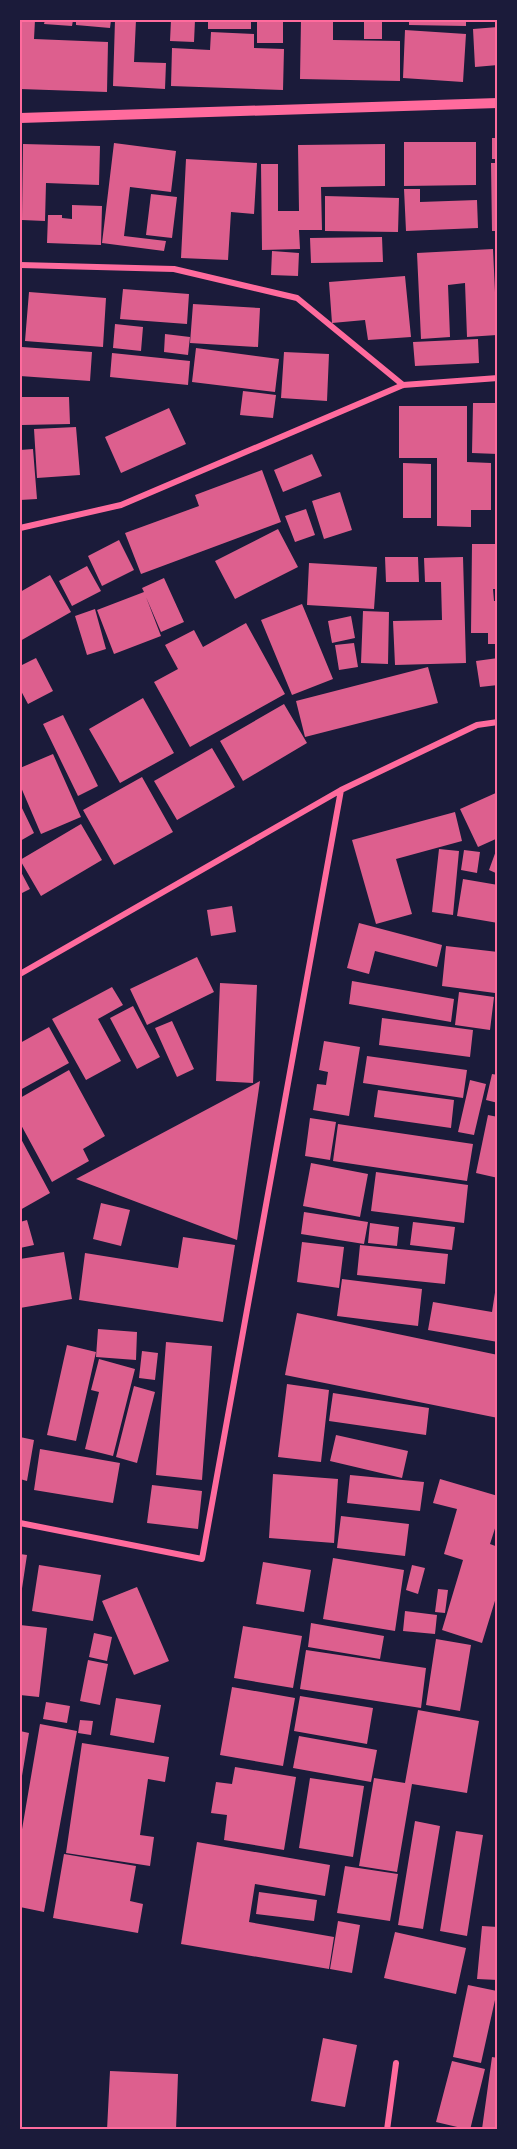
<svg xmlns="http://www.w3.org/2000/svg" width="517" height="2149" font-family="'Libre Baskerville',serif">
<style>
.building{fill:#dd5f8e}
.lines{fill:none;stroke-linecap:round;stroke-linejoin:round}
.minor{stroke:#ff6b9d;stroke-width:6}
.tertiary{stroke:#ff6b9d;stroke-width:10}
.neatline{fill:none;stroke:#ff6b9d;stroke-width:2}
</style>
<rect width="100%" height="100%" fill="#1b1b3a"/>
<path class="building" d="M 20,20 L 35,20 L 34,39 L 108,42 L 107,92 L 20,89 Z
M 45,20 L 73,20 L 72,26 L 44,24 Z
M 76,20 L 111,20 L 110,28 L 76,25 Z
M 115,20 L 136,20 L 134,62 L 166,63 L 165,89 L 113,86 Z
M 171,20 L 195,20 L 194,42 L 170,41 Z
M 208,20 L 251,20 L 251,29 L 208,29 Z
M 257,20 L 283,20 L 283,43 L 257,43 Z
M 301,20 L 333,20 L 333,40 L 400,41 L 400,81 L 300,79 Z
M 364,20 L 382,20 L 382,39 L 364,39 Z
M 409,20 L 466,20 L 466,26 L 409,25 Z
M 498,27 L 498,65 L 475,67 L 473,29 Z
M 405,30 L 466,34 L 463,82 L 403,78 Z
M 211,32 L 254,34 L 254,48 L 284,49 L 283,90 L 171,86 L 172,48 L 210,50 Z
M 492,138 L 498,138 L 498,159 L 492,159 Z
M 404,142 L 476,142 L 476,185 L 404,186 Z
M 114,143 L 176,151 L 171,192 L 130,187 L 124,236 L 166,241 L 164,251 L 102,243 Z
M 23,144 L 100,146 L 99,185 L 46,183 L 45,221 L 22,220 Z
M 385,144 L 385,186 L 321,187 L 322,230 L 299,230 L 300,249 L 262,250 L 261,164 L 278,164 L 278,211 L 299,211 L 298,145 Z
M 186,159 L 257,163 L 254,214 L 231,212 L 228,260 L 181,258 Z
M 491,163 L 498,163 L 498,231 L 492,231 Z
M 404,189 L 420,189 L 420,202 L 477,200 L 478,228 L 406,231 Z
M 151,194 L 177,197 L 172,238 L 146,235 Z
M 325,196 L 399,198 L 398,232 L 325,231 Z
M 72,205 L 102,206 L 101,245 L 47,243 L 48,215 L 62,215 L 62,218 L 72,219 Z
M 382,237 L 383,262 L 311,263 L 310,238 Z
M 493,249 L 497,335 L 467,337 L 465,283 L 448,285 L 450,337 L 421,339 L 417,253 Z
M 272,251 L 299,253 L 298,276 L 271,275 Z
M 405,276 L 411,337 L 368,340 L 365,320 L 332,323 L 329,282 Z
M 123,289 L 189,294 L 187,324 L 120,319 Z
M 29,292 L 106,298 L 103,347 L 25,341 Z
M 193,304 L 260,308 L 258,347 L 190,343 Z
M 115,324 L 143,327 L 141,351 L 113,348 Z
M 165,334 L 190,337 L 188,355 L 164,352 Z
M 478,339 L 479,363 L 415,366 L 413,342 Z
M 22,347 L 92,352 L 90,381 L 20,376 Z
M 196,348 L 279,359 L 275,392 L 192,382 Z
M 284,352 L 329,354 L 327,401 L 281,398 Z
M 112,353 L 190,361 L 188,385 L 110,377 Z
M 243,391 L 276,395 L 273,418 L 240,415 Z
M 21,397 L 69,397 L 70,424 L 22,425 Z
M 473,403 L 498,403 L 498,454 L 472,453 Z
M 399,406 L 467,406 L 467,462 L 491,463 L 491,510 L 471,510 L 471,527 L 437,526 L 437,458 L 399,458 Z
M 169,408 L 186,444 L 121,473 L 105,437 Z
M 76,427 L 80,475 L 37,478 L 34,429 Z
M 33,449 L 37,499 L 20,500 L 20,450 Z
M 312,454 L 322,476 L 283,492 L 274,470 Z
M 403,463 L 431,464 L 431,518 L 403,518 Z
M 262,470 L 281,522 L 141,574 L 125,533 L 199,506 L 195,495 Z
M 340,492 L 352,530 L 324,539 L 312,501 Z
M 306,509 L 315,535 L 295,542 L 285,516 Z
M 278,529 L 298,567 L 235,599 L 215,561 Z
M 119,540 L 134,570 L 102,586 L 88,556 Z
M 472,544 L 498,544 L 498,589 L 493,589 L 494,601 L 498,601 L 498,644 L 488,644 L 488,633 L 471,633 Z
M 385,557 L 418,557 L 419,582 L 386,582 Z
M 463,557 L 466,663 L 395,665 L 393,621 L 442,620 L 441,582 L 425,582 L 424,558 Z
M 309,563 L 377,567 L 374,609 L 307,605 Z
M 87,566 L 101,591 L 72,606 L 59,581 Z
M 50,575 L 71,612 L 20,641 L 20,592 Z
M 164,578 L 184,622 L 161,632 L 146,597 L 161,636 L 114,654 L 97,610 L 144,592 L 142,588 Z
M 302,604 L 333,679 L 292,695 L 261,620 Z
M 95,609 L 106,649 L 87,655 L 75,616 Z
M 363,611 L 389,612 L 388,664 L 361,663 Z
M 351,616 L 355,638 L 332,643 L 328,621 Z
M 246,623 L 285,694 L 190,747 L 154,682 L 178,669 L 165,645 L 194,630 L 203,647 Z
M 354,643 L 358,667 L 339,670 L 335,645 Z
M 36,658 L 53,691 L 28,704 L 20,689 L 20,666 Z
M 498,658 L 498,685 L 480,687 L 476,661 Z
M 428,667 L 438,703 L 305,737 L 296,701 Z
M 143,698 L 174,753 L 120,783 L 89,729 Z
M 284,704 L 307,743 L 243,781 L 220,741 Z
M 63,715 L 98,786 L 78,796 L 43,724 Z
M 212,748 L 235,787 L 177,820 L 154,781 Z
M 53,754 L 81,817 L 41,834 L 20,785 L 20,768 Z
M 142,777 L 173,832 L 114,865 L 83,810 Z
M 498,792 L 498,838 L 478,847 L 460,809 Z
M 20,804 L 34,833 L 20,841 Z
M 455,812 L 462,841 L 396,859 L 412,914 L 376,924 L 352,840 Z
M 81,824 L 102,860 L 41,896 L 20,860 Z
M 497,848 L 498,848 L 498,874 L 489,870 Z
M 439,849 L 459,851 L 453,915 L 432,912 Z
M 464,850 L 480,852 L 477,873 L 461,870 Z
M 20,870 L 30,889 L 20,894 Z
M 463,879 L 498,885 L 498,923 L 457,916 Z
M 232,906 L 236,932 L 211,936 L 207,910 Z
M 359,923 L 442,945 L 437,967 L 375,951 L 369,974 L 347,968 Z
M 446,946 L 498,952 L 495,993 L 442,986 Z
M 197,957 L 214,992 L 147,1025 L 130,989 Z
M 352,981 L 454,999 L 451,1022 L 349,1004 Z
M 220,983 L 257,985 L 253,1083 L 216,1081 Z
M 112,987 L 123,1005 L 98,1019 L 121,1061 L 86,1080 L 52,1019 Z
M 459,992 L 494,997 L 490,1030 L 455,1025 Z
M 133,1006 L 160,1057 L 137,1069 L 110,1018 Z
M 382,1018 L 473,1030 L 470,1057 L 379,1045 Z
M 172,1021 L 194,1069 L 177,1077 L 155,1028 Z
M 49,1027 L 69,1063 L 20,1090 L 20,1043 Z
M 324,1041 L 360,1047 L 349,1116 L 313,1110 L 317,1084 L 326,1085 L 328,1072 L 319,1070 Z
M 367,1056 L 467,1070 L 463,1098 L 363,1083 Z
M 69,1070 L 105,1136 L 83,1149 L 89,1161 L 52,1182 L 20,1123 L 20,1098 Z
M 492,1074 L 498,1075 L 498,1103 L 486,1100 Z
M 470,1080 L 486,1084 L 474,1135 L 458,1132 Z
M 260,1081 L 237,1240 L 76,1179 Z
M 378,1090 L 454,1100 L 451,1128 L 374,1117 Z
M 488,1115 L 498,1117 L 498,1178 L 476,1173 Z
M 310,1118 L 336,1122 L 330,1160 L 305,1156 Z
M 338,1124 L 473,1144 L 467,1181 L 333,1161 Z
M 20,1137 L 50,1193 L 20,1210 Z
M 311,1163 L 368,1174 L 360,1217 L 303,1206 Z
M 376,1172 L 468,1185 L 464,1223 L 371,1211 Z
M 101,1203 L 130,1210 L 121,1246 L 93,1239 Z
M 304,1212 L 368,1222 L 364,1244 L 301,1234 Z
M 27,1220 L 34,1245 L 20,1248 L 20,1222 Z
M 413,1222 L 455,1227 L 452,1250 L 410,1245 Z
M 370,1223 L 399,1227 L 397,1246 L 368,1243 Z
M 183,1237 L 235,1245 L 223,1322 L 79,1300 L 85,1253 L 178,1268 Z
M 302,1242 L 344,1247 L 339,1288 L 297,1282 Z
M 360,1245 L 448,1254 L 445,1284 L 357,1275 Z
M 64,1252 L 72,1299 L 20,1308 L 20,1259 Z
M 342,1279 L 422,1289 L 418,1326 L 337,1316 Z
M 496,1286 L 498,1342 L 428,1330 L 433,1302 L 492,1312 Z
M 297,1313 L 498,1355 L 498,1418 L 285,1375 Z
M 98,1329 L 137,1332 L 136,1360 L 96,1357 Z
M 166,1342 L 212,1346 L 202,1480 L 156,1475 Z
M 67,1345 L 96,1352 L 76,1441 L 47,1435 Z
M 142,1351 L 158,1353 L 155,1380 L 139,1378 Z
M 99,1359 L 135,1369 L 113,1456 L 85,1449 L 99,1392 L 91,1390 Z
M 287,1384 L 329,1390 L 321,1462 L 278,1457 Z
M 134,1386 L 155,1392 L 137,1463 L 116,1457 Z
M 333,1393 L 429,1408 L 426,1435 L 329,1421 Z
M 336,1435 L 408,1451 L 402,1478 L 330,1461 Z
M 20,1437 L 34,1440 L 27,1481 L 20,1479 Z
M 40,1449 L 120,1463 L 113,1503 L 34,1490 Z
M 273,1474 L 338,1479 L 334,1543 L 269,1538 Z
M 350,1475 L 424,1482 L 420,1511 L 347,1503 Z
M 440,1479 L 498,1496 L 498,1519 L 490,1544 L 498,1547 L 498,1591 L 482,1643 L 442,1630 L 463,1560 L 444,1554 L 457,1509 L 433,1503 Z
M 152,1485 L 202,1491 L 198,1529 L 147,1523 Z
M 341,1516 L 409,1524 L 405,1556 L 337,1548 Z
M 20,1554 L 27,1555 L 21,1595 L 20,1594 Z
M 333,1558 L 404,1570 L 395,1631 L 323,1619 Z
M 263,1562 L 311,1570 L 304,1612 L 256,1604 Z
M 39,1565 L 101,1575 L 93,1621 L 32,1611 Z
M 412,1565 L 425,1568 L 418,1594 L 406,1590 Z
M 137,1587 L 169,1661 L 134,1675 L 102,1601 Z
M 438,1589 L 448,1590 L 445,1613 L 435,1612 Z
M 405,1611 L 437,1615 L 435,1634 L 403,1631 Z
M 311,1623 L 384,1636 L 380,1659 L 308,1647 Z
M 20,1625 L 47,1628 L 39,1697 L 20,1695 Z
M 243,1626 L 302,1636 L 293,1688 L 234,1678 Z
M 94,1633 L 112,1637 L 107,1661 L 89,1657 Z
M 436,1639 L 471,1645 L 460,1711 L 426,1705 Z
M 306,1650 L 426,1668 L 421,1708 L 300,1689 Z
M 88,1660 L 108,1664 L 100,1705 L 80,1701 Z
M 232,1687 L 295,1698 L 283,1766 L 220,1755 Z
M 300,1696 L 373,1708 L 367,1744 L 294,1731 Z
M 116,1698 L 161,1705 L 154,1743 L 110,1735 Z
M 46,1702 L 70,1706 L 67,1723 L 43,1719 Z
M 418,1710 L 479,1721 L 467,1793 L 412,1784 L 397,1872 L 359,1866 L 374,1778 L 405,1783 Z
M 80,1720 L 93,1721 L 91,1735 L 78,1733 Z
M 40,1724 L 77,1731 L 44,1912 L 20,1907 L 20,1841 Z
M 20,1731 L 29,1733 L 21,1782 L 20,1782 Z
M 299,1736 L 377,1750 L 371,1782 L 293,1768 Z
M 82,1743 L 169,1757 L 165,1782 L 148,1779 L 140,1835 L 154,1837 L 150,1866 L 66,1853 Z
M 235,1767 L 296,1777 L 284,1850 L 224,1840 L 227,1815 L 211,1813 L 216,1782 L 232,1784 Z
M 310,1778 L 364,1786 L 353,1857 L 299,1848 Z
M 415,1821 L 440,1826 L 423,1929 L 398,1925 Z
M 456,1831 L 483,1835 L 467,1936 L 440,1931 Z
M 197,1842 L 330,1865 L 325,1896 L 255,1884 L 249,1922 L 334,1937 L 329,1969 L 181,1944 Z
M 64,1854 L 136,1866 L 130,1901 L 143,1904 L 138,1933 L 53,1918 Z
M 345,1866 L 398,1874 L 390,1921 L 337,1913 Z
M 259,1892 L 317,1900 L 314,1921 L 256,1914 Z
M 338,1921 L 360,1925 L 352,1973 L 330,1969 Z
M 482,1926 L 498,1927 L 498,1980 L 477,1979 Z
M 395,1932 L 466,1948 L 456,1994 L 384,1978 Z
M 468,1985 L 497,1991 L 481,2063 L 453,2057 Z
M 323,2038 L 357,2045 L 345,2107 L 311,2101 Z
M 492,2057 L 498,2058 L 498,2130 L 484,2130 L 482,2129 Z
M 452,2061 L 485,2069 L 470,2130 L 436,2122 Z
M 110,2071 L 178,2074 L 176,2130 L 107,2130 Z"/>
<g class="lines">
<path class="minor" d="M 20,265 L 174,269 L 297,298 L 403,385
M 20,528 L 121,505 L 403,385 L 498,378
M 20,974 L 341,790 L 477,725 L 498,722
M 20,1523 L 202,1559 L 341,790
M 387,2130 L 396,2063"/>
<path class="tertiary" d="M 20,118 L 498,103"/>
</g>
<rect width="517" height="2149" fill="none" stroke="#1b1b3a" stroke-width="42"/>
<rect x="21" y="21" width="475" height="2107" class="neatline"/>
</svg>
